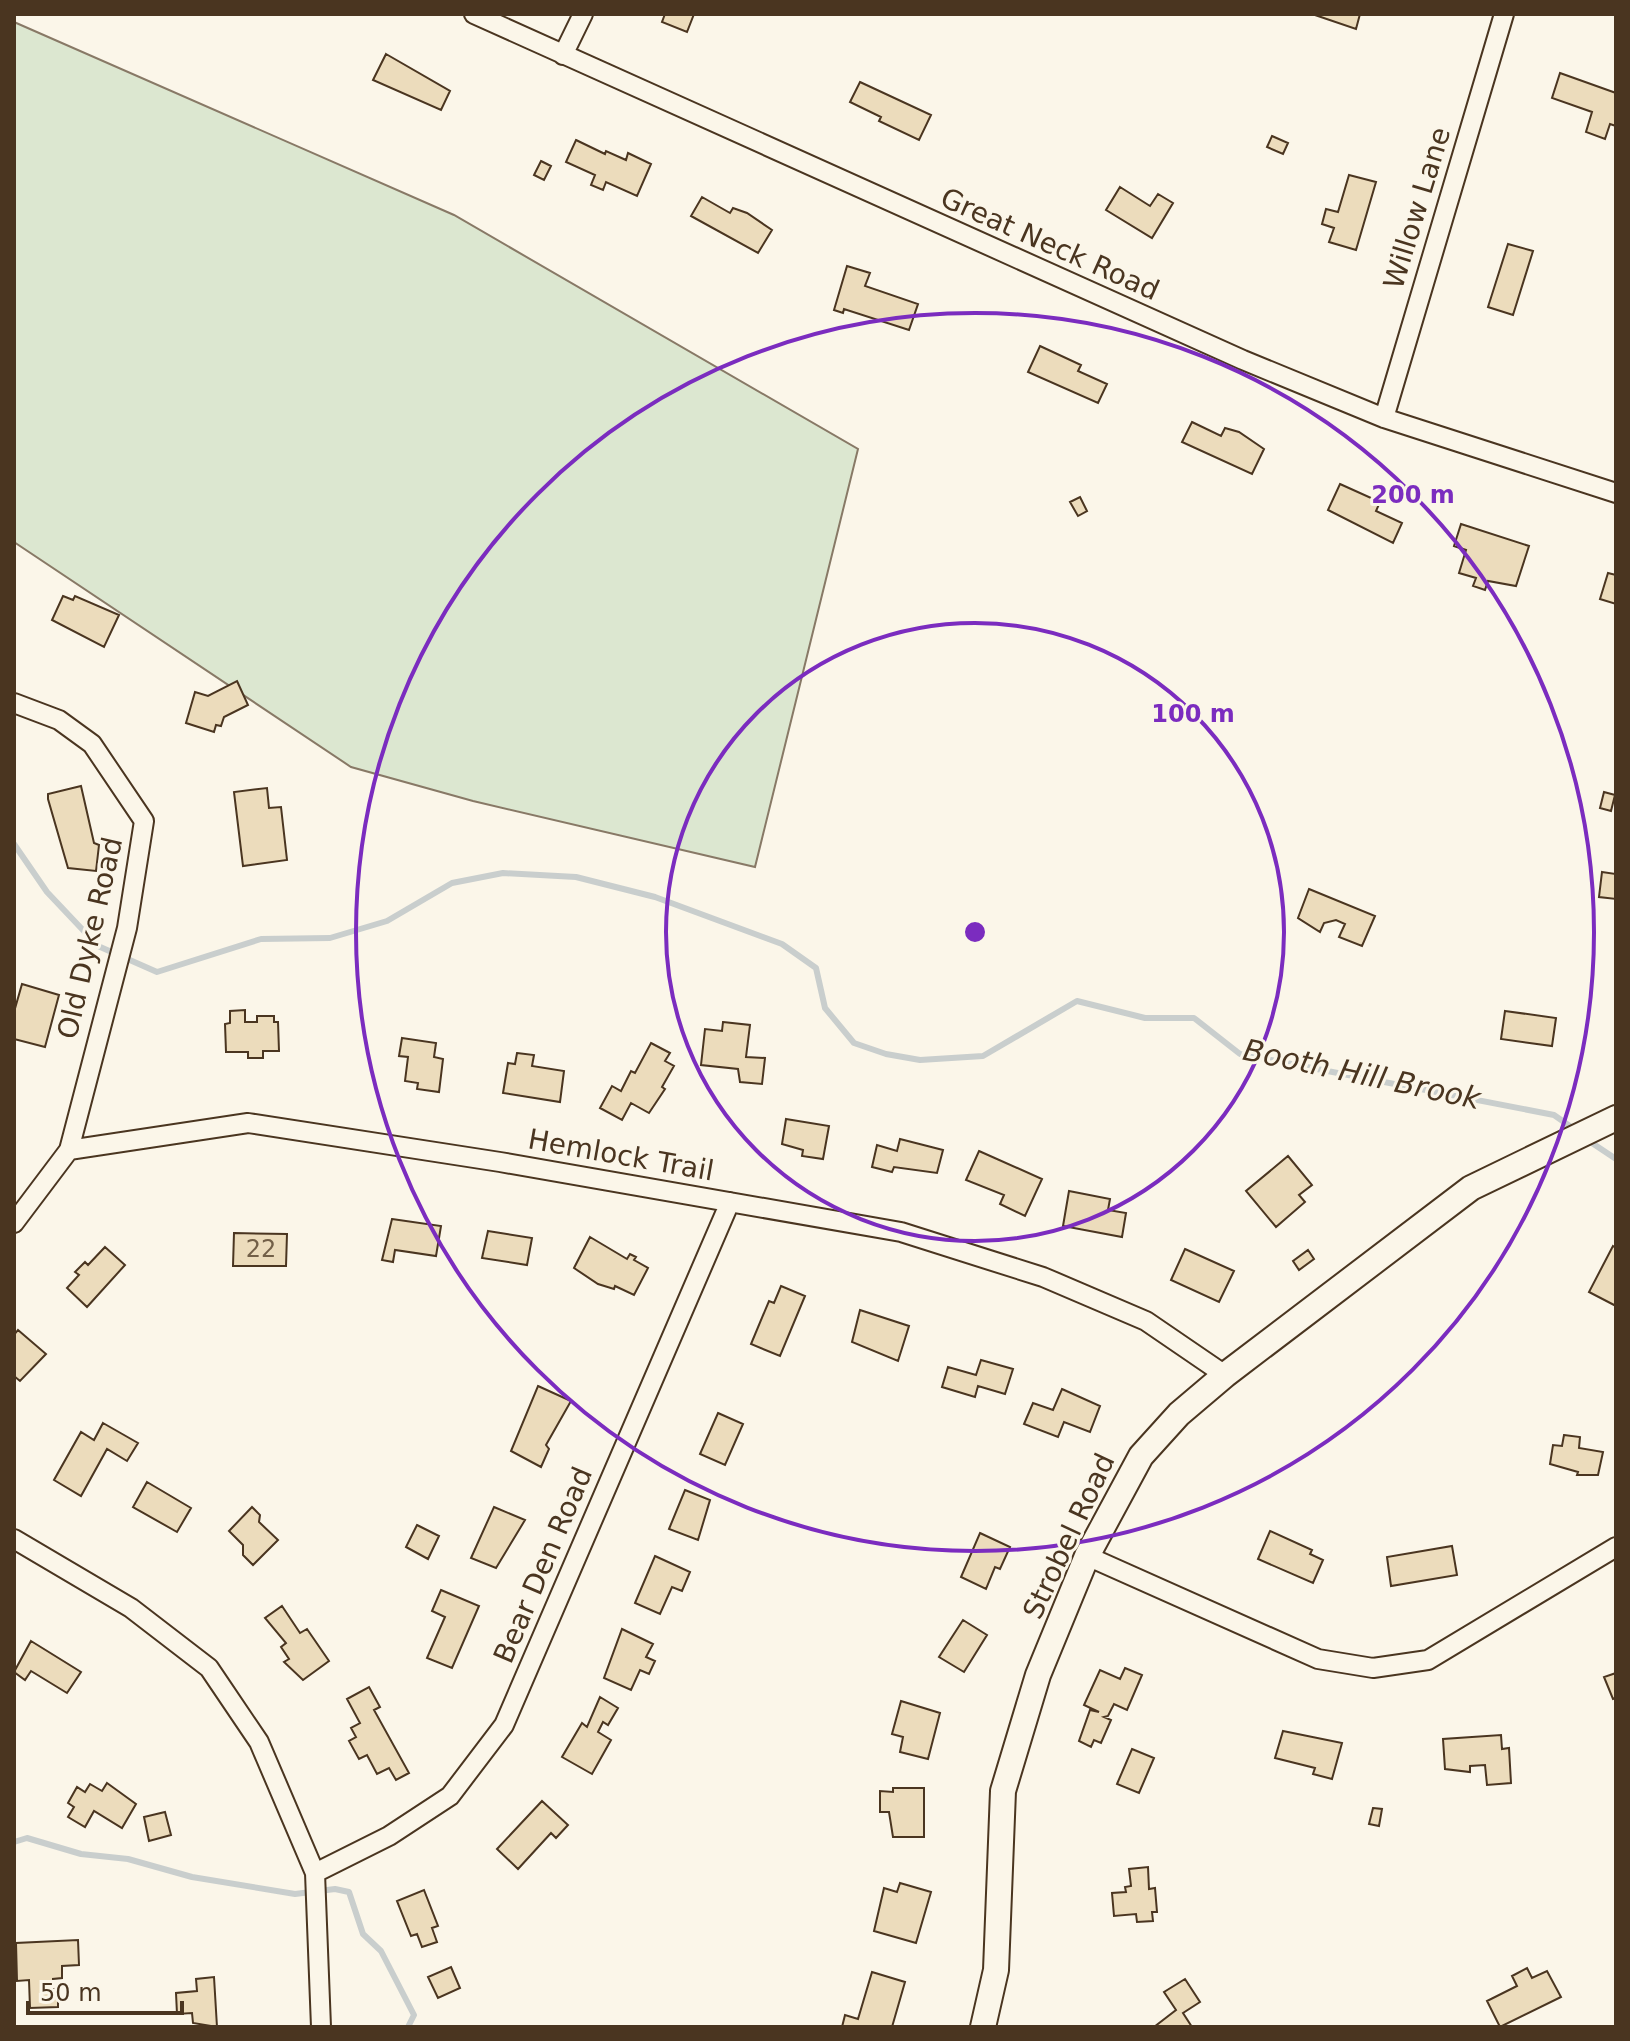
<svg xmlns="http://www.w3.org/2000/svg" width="1630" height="2041" font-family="'DejaVu Sans',sans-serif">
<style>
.green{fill:#dce7d0;stroke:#887966;stroke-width:2}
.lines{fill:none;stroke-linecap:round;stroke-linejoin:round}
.stream{stroke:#c9cecd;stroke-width:6}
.building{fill:#ecdcbc;stroke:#4a3520;stroke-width:2}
.minor-casing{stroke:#4a3520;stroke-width:22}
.tertiary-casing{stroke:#4a3520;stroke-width:28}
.minor{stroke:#fbf6e9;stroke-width:18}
.tertiary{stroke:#fbf6e9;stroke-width:24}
.ring{fill:none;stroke:#7b2cbf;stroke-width:4}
.labels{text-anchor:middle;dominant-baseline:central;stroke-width:6;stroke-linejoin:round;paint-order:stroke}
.number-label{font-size:24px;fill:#725f47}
.street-label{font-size:28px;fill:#4a3520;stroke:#fbf6e9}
.water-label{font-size:30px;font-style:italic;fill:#4a3520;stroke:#fbf6e9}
.centre{fill:#7b2cbf;stroke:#fbf6e9;stroke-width:4}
.ring-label{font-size:24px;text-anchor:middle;font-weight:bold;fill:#7b2cbf;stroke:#fbf6e9;stroke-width:6;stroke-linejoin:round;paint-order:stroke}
</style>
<rect width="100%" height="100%" fill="#fbf6e9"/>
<path class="green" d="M 14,22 L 454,215 L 858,449 L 755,867 L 473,801 L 351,767 L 14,542 Z"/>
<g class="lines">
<path class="stream" d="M 14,844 L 47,892 L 98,946 L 157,972 L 261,939 L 330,938 L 387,921 L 452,883 L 503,873 L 576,877 L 655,897 L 782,944 L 816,968 L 825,1008 L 854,1043 L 886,1054 L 920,1060 L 983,1056 L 1077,1001 L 1145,1018 L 1194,1018 L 1240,1054 L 1554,1115 L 1574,1129
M 1586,1139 L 1616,1159
M 14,1842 L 27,1838 L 81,1854 L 128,1859 L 192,1877 L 295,1894 L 335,1889 L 349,1892 L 363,1934 L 381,1951 L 414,2015 L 408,2027"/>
</g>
<path class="building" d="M 665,14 L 694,14 L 687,32 L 662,22 Z
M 1312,14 L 1360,14 L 1356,29 Z
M 386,54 L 450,91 L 441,110 L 373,80 Z
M 1560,73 L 1616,93 L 1616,126 L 1610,124 L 1605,139 L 1586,132 L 1592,112 L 1552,98 Z
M 860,82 L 931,115 L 919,140 L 879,121 L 881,117 L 850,102 Z
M 1272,136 L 1288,143 L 1283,154 L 1267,147 Z
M 576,140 L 605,154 L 606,151 L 626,160 L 628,153 L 651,164 L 637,196 L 606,182 L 603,190 L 591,185 L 595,175 L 566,162 Z
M 541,161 L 551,166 L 544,180 L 534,175 Z
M 1349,175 L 1376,182 L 1356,250 L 1329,242 L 1334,228 L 1322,224 L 1326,209 L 1338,212 Z
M 1120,187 L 1150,206 L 1158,194 L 1173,203 L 1152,238 L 1106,210 Z
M 702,197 L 730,213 L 733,208 L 747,213 L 772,230 L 758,253 L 691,216 Z
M 1508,244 L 1533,251 L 1513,315 L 1488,307 Z
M 847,266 L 870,273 L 865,286 L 918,304 L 909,330 L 844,309 L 843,313 L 834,310 Z
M 1040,346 L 1081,365 L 1078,371 L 1107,384 L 1098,403 L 1028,372 Z
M 1192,422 L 1221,436 L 1225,428 L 1239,432 L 1264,449 L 1252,474 L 1182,442 Z
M 1340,484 L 1380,502 L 1376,511 L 1402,523 L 1393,543 L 1328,510 Z
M 1080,497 L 1087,511 L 1078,516 L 1070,502 Z
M 1461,524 L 1529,546 L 1516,586 L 1488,581 L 1485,590 L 1473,586 L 1476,578 L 1459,573 L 1466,550 L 1454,546 Z
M 1608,573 L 1616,575 L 1616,604 L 1600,599 Z
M 63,596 L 73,600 L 75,596 L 119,615 L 104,647 L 52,620 Z
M 237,681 L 248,705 L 224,717 L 221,726 L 216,725 L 214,732 L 186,723 L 195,692 L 208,696 Z
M 81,786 L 94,843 L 99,845 L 96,871 L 68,868 L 48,799 L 48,794 Z
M 267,788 L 269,808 L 281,807 L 287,860 L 243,866 L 234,792 Z
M 1604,792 L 1615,795 L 1611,811 L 1600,808 Z
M 1602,872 L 1616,874 L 1616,899 L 1599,897 Z
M 1309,889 L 1375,916 L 1362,946 L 1339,937 L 1345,924 L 1336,920 L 1324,923 L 1320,932 L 1298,918 Z
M 22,984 L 59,995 L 45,1047 L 14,1039 L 14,1012 Z
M 245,1010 L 245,1022 L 257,1022 L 257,1016 L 274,1016 L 274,1022 L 278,1022 L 279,1051 L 263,1051 L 263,1058 L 248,1058 L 248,1052 L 226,1052 L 225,1024 L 230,1023 L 230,1011 Z
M 1505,1011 L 1556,1018 L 1552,1046 L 1501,1039 Z
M 723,1022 L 750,1025 L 746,1057 L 765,1058 L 762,1084 L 740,1082 L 738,1069 L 701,1065 L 705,1029 L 722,1031 Z
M 402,1038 L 436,1043 L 434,1057 L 443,1059 L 439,1092 L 417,1089 L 418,1083 L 405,1081 L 408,1057 L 399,1056 Z
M 651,1043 L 670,1053 L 665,1061 L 674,1066 L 662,1087 L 665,1089 L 649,1113 L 631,1103 L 622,1120 L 600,1108 L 612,1086 L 621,1091 L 631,1071 L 635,1073 Z
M 517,1053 L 534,1055 L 532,1066 L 564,1071 L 560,1102 L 503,1093 L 508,1063 L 515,1064 Z
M 786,1119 L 829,1126 L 823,1159 L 802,1156 L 803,1150 L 782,1144 Z
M 900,1139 L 943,1150 L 937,1173 L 894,1167 L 892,1172 L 872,1167 L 877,1145 L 897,1151 Z
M 979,1151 L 1042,1179 L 1025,1216 L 1000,1204 L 1004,1195 L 966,1180 Z
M 1288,1156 L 1312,1185 L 1299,1195 L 1305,1202 L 1276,1227 L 1246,1191 Z
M 1069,1191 L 1110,1199 L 1108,1210 L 1126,1213 L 1122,1237 L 1063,1226 Z
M 392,1219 L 441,1226 L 436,1256 L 395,1250 L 393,1262 L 382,1260 Z
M 488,1231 L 532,1238 L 527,1265 L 482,1258 Z
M 234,1233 L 287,1234 L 286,1266 L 233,1266 Z
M 590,1237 L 627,1259 L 630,1254 L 636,1257 L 634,1260 L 648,1268 L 634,1295 L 615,1286 L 614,1289 L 598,1284 L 574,1268 Z
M 1613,1246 L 1616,1248 L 1616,1306 L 1589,1292 Z
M 105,1247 L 125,1265 L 87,1307 L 67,1288 L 79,1275 L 75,1272 L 85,1262 L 88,1265 Z
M 1185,1249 L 1234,1271 L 1219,1302 L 1171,1280 Z
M 1308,1250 L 1314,1259 L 1299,1270 L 1293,1261 Z
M 781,1286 L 805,1296 L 780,1356 L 751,1344 L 769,1301 L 774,1303 Z
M 860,1310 L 909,1326 L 898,1361 L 852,1342 Z
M 18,1330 L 46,1354 L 20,1381 L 14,1376 L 14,1335 Z
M 981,1360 L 1013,1369 L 1005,1394 L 978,1386 L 975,1397 L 942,1387 L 948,1367 L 976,1375 Z
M 538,1386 L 571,1401 L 546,1445 L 549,1449 L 541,1467 L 511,1451 Z
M 1062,1389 L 1100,1406 L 1090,1432 L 1064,1422 L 1058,1437 L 1024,1424 L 1033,1403 L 1053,1410 Z
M 718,1413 L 743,1424 L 725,1465 L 700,1454 Z
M 103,1423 L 138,1443 L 127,1461 L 107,1449 L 81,1496 L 54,1480 L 81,1432 L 94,1440 Z
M 1564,1435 L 1580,1437 L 1579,1448 L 1603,1452 L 1598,1475 L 1577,1475 L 1578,1472 L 1550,1464 L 1553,1445 L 1562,1446 Z
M 147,1482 L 191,1508 L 177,1532 L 133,1507 Z
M 685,1490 L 710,1500 L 698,1540 L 669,1529 Z
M 252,1507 L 260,1515 L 259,1522 L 278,1540 L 253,1565 L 243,1555 L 243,1545 L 229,1531 Z
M 494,1507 L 525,1520 L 496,1568 L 471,1558 Z
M 417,1525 L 439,1536 L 428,1559 L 406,1547 Z
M 1270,1531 L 1312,1550 L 1310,1554 L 1323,1560 L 1313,1583 L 1258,1559 Z
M 980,1533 L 1010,1547 L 1000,1569 L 995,1567 L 986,1589 L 961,1577 Z
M 1452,1546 L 1457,1575 L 1391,1586 L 1387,1557 Z
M 655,1556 L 690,1572 L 682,1591 L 672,1587 L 660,1614 L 635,1603 Z
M 441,1590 L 479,1606 L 452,1668 L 427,1658 L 445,1617 L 432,1611 Z
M 282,1606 L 300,1633 L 307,1629 L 329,1661 L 303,1680 L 284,1662 L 289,1659 L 281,1647 L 286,1643 L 265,1618 Z
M 963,1620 L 987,1635 L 964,1672 L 939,1657 Z
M 622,1629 L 653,1644 L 646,1657 L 655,1661 L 649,1674 L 640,1670 L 631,1690 L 604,1678 Z
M 31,1641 L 81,1672 L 67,1693 L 31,1671 L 25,1680 L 14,1672 Z
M 1125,1668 L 1142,1675 L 1127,1710 L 1114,1704 L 1108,1716 L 1104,1717 L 1111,1720 L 1101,1743 L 1094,1740 L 1091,1747 L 1079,1741 L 1090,1710 L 1099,1712 L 1084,1705 L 1100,1670 L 1120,1679 Z
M 1616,1673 L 1616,1698 L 1613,1699 L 1604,1677 Z
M 369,1687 L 380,1707 L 374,1710 L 409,1773 L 396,1780 L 389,1768 L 377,1774 L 367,1755 L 359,1759 L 349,1741 L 356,1737 L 351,1728 L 360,1723 L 347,1699 Z
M 600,1697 L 618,1708 L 608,1725 L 603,1722 L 598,1732 L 611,1740 L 592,1774 L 562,1757 L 582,1723 L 587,1727 Z
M 901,1701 L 940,1713 L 928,1759 L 900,1752 L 903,1737 L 892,1734 Z
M 1283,1731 L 1342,1743 L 1332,1779 L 1313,1774 L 1315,1768 L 1275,1758 Z
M 1501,1735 L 1502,1749 L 1509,1748 L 1511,1783 L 1487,1785 L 1485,1765 L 1470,1766 L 1470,1772 L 1445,1769 L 1443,1739 Z
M 1132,1749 L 1154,1758 L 1139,1793 L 1117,1784 Z
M 107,1783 L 136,1804 L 122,1828 L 94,1811 L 85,1827 L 68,1817 L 74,1807 L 68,1803 L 77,1787 L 85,1792 L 90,1784 L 102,1791 Z
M 893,1788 L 924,1788 L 924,1837 L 893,1837 L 889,1812 L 880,1812 L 880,1791 L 893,1792 Z
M 542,1801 L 568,1825 L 556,1838 L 551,1833 L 518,1869 L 497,1849 Z
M 1373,1808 L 1382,1809 L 1379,1826 L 1369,1824 Z
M 165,1812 L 171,1835 L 149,1841 L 144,1817 Z
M 1148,1867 L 1149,1889 L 1155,1888 L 1157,1912 L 1152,1912 L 1153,1921 L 1137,1922 L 1136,1914 L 1114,1916 L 1112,1893 L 1126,1892 L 1125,1887 L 1131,1886 L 1129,1869 Z
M 900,1883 L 931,1892 L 916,1943 L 874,1931 L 884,1888 L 897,1892 Z
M 424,1890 L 438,1926 L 432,1928 L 437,1942 L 422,1947 L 417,1934 L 411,1936 L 397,1901 Z
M 78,1940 L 79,1965 L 62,1966 L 62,1978 L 53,1979 L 53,1988 L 58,1988 L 58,2007 L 30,2008 L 29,1980 L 17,1981 L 16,1943 Z
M 451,1967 L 460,1988 L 438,1998 L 428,1977 Z
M 1527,1968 L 1532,1978 L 1547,1971 L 1561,1997 L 1500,2027 L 1487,2001 L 1517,1986 L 1512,1976 Z
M 872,1972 L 905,1982 L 892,2027 L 842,2027 L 845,2015 L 858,2019 Z
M 214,1977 L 217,2027 L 193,2023 L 192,2013 L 177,2014 L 176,1993 L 197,1991 L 196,1979 Z
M 1185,1979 L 1200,2002 L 1183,2013 L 1192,2027 L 1154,2027 L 1176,2010 L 1164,1992 Z"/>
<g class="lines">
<defs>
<path id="minor" d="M 474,14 L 1243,360 L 1384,418 L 1616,493
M 563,55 L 583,14
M 1384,418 L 1504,14
M 14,703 L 59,720 L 92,744 L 144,821 L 127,928 L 69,1150
M 14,1223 L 69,1150 L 248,1123 L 500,1162 L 901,1232 L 1043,1277 L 1146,1321 L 1225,1375
M 14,1539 L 131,1608 L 209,1668 L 259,1742 L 315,1873 L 321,2027
M 1087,1556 L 1318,1659 L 1373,1668 L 1428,1660 L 1616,1547
M 315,1873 L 389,1836 L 450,1796 L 504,1725 L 730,1202"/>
<path id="tertiary" d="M 983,2027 L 996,1970 L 1003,1791 L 1038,1675 L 1087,1556 L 1141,1456 L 1179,1414 L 1225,1375 L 1471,1188 L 1616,1118"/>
</defs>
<use href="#minor" class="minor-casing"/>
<use href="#tertiary" class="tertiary-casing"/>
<use href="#minor" class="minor"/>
<use href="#tertiary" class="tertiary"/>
</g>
<g class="ring">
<circle cx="975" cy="932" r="309"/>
<circle cx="975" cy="932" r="619"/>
</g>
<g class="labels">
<g class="number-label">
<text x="261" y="1249">22</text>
</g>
<g class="street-label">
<text transform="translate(1417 208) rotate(-73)">Willow Lane</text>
<text transform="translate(1050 244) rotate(24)">Great Neck Road</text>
<text transform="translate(90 938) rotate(-77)">Old Dyke Road</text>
<text transform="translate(621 1155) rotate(10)">Hemlock Trail</text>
<text transform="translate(1069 1536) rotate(-65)">Strobel Road</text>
<text transform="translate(543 1565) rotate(-67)">Bear Den Road</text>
</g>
<g class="water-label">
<text transform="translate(1362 1074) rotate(12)">Booth Hill Brook</text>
</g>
</g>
<circle cx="975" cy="932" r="12" class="centre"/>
<g class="ring-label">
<text x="1413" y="503">200 m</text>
<text x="1193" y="722">100 m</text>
</g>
<rect width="1630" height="2041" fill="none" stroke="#4a3520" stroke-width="32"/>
<path d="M28 2001v12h154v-12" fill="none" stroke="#4a3520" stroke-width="4"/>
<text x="40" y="2001" font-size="24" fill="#4a3520" stroke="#fbf6e9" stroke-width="6" paint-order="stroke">50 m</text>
</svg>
